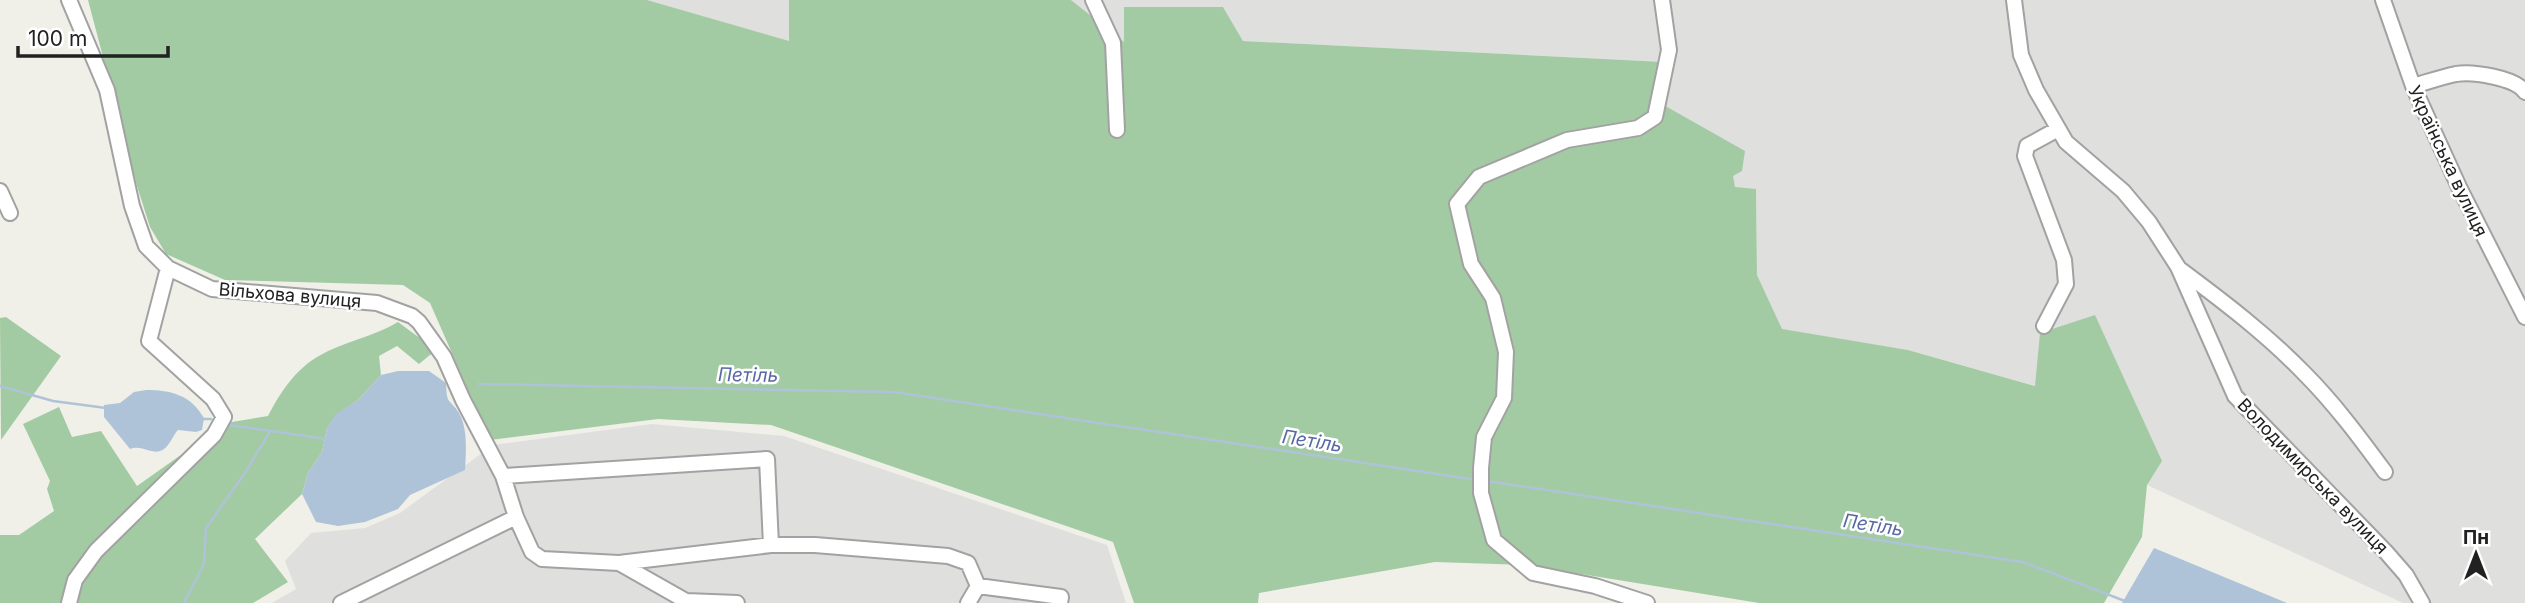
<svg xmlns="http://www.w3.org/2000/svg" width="2525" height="603" font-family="Inter,sans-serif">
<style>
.residential{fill:#dfdfde}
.forest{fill:#a3cba3}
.water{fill:#afc3d8}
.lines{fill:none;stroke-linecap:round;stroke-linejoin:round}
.stream{stroke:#afc3d8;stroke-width:2.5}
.minor-casing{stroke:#a2a2a2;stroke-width:18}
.minor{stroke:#fff;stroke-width:14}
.labels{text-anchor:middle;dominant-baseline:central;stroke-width:5;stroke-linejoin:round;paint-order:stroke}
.street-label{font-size:18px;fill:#212121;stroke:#fff}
.water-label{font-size:19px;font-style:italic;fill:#5869a6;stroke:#fff}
</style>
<rect width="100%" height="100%" fill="#f0f0e9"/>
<path class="residential" d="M 647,0 L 789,0 L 790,42 Z
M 1071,0 L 2525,0 L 2525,603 L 2403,603 L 2147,485 L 2036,386 L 1908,350 L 1782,330 L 1757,275 L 1756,189 L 1735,188 L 1732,175 L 1660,103 L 1664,62 L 1243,41 L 1223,7 L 1125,43 Z
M 652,424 L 784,436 L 1107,545 L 1126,603 L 272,603 L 296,589 L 285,561 L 311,533 L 365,528 L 400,513 L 493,445 Z"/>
<path class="forest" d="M 88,0 L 647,0 L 789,41 L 789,0 L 1071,0 L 1124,42 L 1124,7 L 1223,7 L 1243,41 L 1664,62 L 1660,103 L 1745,151 L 1742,171 L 1733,176 L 1735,187 L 1756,189 L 1757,275 L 1782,329 L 1908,350 L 2035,386 L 2040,333 L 2095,315 L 2162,461 L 2147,485 L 2142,537 L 2104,603 L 1759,603 L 1526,565 L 1435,562 L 1259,593 L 1258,603 L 1134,603 L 1113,542 L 771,425 L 658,419 L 490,440 L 430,303 L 403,285 L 225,280 L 166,254 L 150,227 L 137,186 Z
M 6,317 L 61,356 L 1,440 L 0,318 Z
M 398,322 L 436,350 L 419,364 L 397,346 L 379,356 L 381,375 L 358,400 L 336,415 L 327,428 L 322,452 L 308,473 L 302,494 L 255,539 L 288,582 L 253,603 L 0,603 L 0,535 L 19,535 L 54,511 L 47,489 L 50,481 L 23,424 L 59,407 L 72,437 L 101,431 L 137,486 L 226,423 L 268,416 C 280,393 294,371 317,357 C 342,342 373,337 398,322 Z"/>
<path class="water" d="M 398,371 L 429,371 L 446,383 C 447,406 448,396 459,413 C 468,428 466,453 465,470 L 410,495 L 398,509 L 365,522 L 338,526 L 316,522 L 302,494 L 308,473 L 322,452 L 327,428 L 336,414 L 358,400 L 381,375 Z
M 146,390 C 171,390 191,395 204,418 L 202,430 L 196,432 L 178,430 C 173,435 170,445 164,449 C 154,457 142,444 130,449 L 104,417 L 104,405 L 120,403 L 134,392 Z
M 2154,548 L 2287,603 L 2122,603 Z"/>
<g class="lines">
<path class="stream" d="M 479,384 L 894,392 L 1477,480
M 0,386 L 53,401 L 106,408
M 203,419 L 211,419
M 229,425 L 326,439
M 1487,481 L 2023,562 L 2130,603
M 184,603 L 204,564 L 206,528 L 247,470 L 270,431"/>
<defs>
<path id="minor" d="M 69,0 L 107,90 L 132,206 L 146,246 L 168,268
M 1093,0 L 1113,43 L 1117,130
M 2014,0 L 2021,55 L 2036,90 L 2066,142 L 2123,191 L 2149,222 L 2178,267 L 2235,396 L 2386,552 L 2406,575 L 2422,603
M 2383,0 L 2413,86 L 2459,187 L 2525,317
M 2413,86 C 2427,82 2442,77 2456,74 C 2472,71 2516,78 2525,92
M 0,191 L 10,213
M 2181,270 C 2224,302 2266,334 2304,373 C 2334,403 2360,438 2385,472
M 2044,326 L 2066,284 L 2064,260 L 2025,156 L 2027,146 L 2058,129
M 503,476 L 767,459 L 771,545 L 619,563
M 771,545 L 815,545 L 948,556 L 968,563 L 978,586 L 968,603
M 978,586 L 1061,597 L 1060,603
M 686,601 L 737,603
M 69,603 L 75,580 L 96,551 L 214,435 L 224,417 L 213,399 L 149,341 L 168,268 L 212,289 L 377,303 L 412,316 L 419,322 L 444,357 L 463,400 L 503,476 L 516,517 L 532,552 L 542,559 L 619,563 L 686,601 L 682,603
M 341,603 L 516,517
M 1647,603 L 1595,586 L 1533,573 L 1494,540 L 1481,493 L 1481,468 L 1484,437 L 1504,398 L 1506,352 L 1493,298 L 1471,264 L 1457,204 L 1479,177 L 1567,140 L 1638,128 L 1655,117 L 1669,50 L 1662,0"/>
</defs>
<use href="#minor" class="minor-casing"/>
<use href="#minor" class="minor"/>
</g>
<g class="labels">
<g class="street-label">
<text transform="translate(2448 161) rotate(65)">Українська вулиця</text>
<text transform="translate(290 295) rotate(5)">Вільхова вулиця</text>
<text transform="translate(2313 476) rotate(46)">Володимирська вулиця</text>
</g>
<g class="water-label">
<text transform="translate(748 375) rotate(1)">Петіль</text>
<text transform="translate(1312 441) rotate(9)">Петіль</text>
<text transform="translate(1873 525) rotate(9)">Петіль</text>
</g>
</g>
<g transform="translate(2476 554)" stroke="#ffffff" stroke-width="5" paint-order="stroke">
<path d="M0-5L12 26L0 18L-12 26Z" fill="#212121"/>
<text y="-10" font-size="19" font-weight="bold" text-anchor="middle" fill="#212121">Пн</text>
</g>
<path d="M18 46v10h150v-10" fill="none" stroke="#212121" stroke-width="3.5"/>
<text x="28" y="46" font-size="21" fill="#212121" stroke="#ffffff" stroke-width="5" paint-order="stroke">100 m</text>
</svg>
